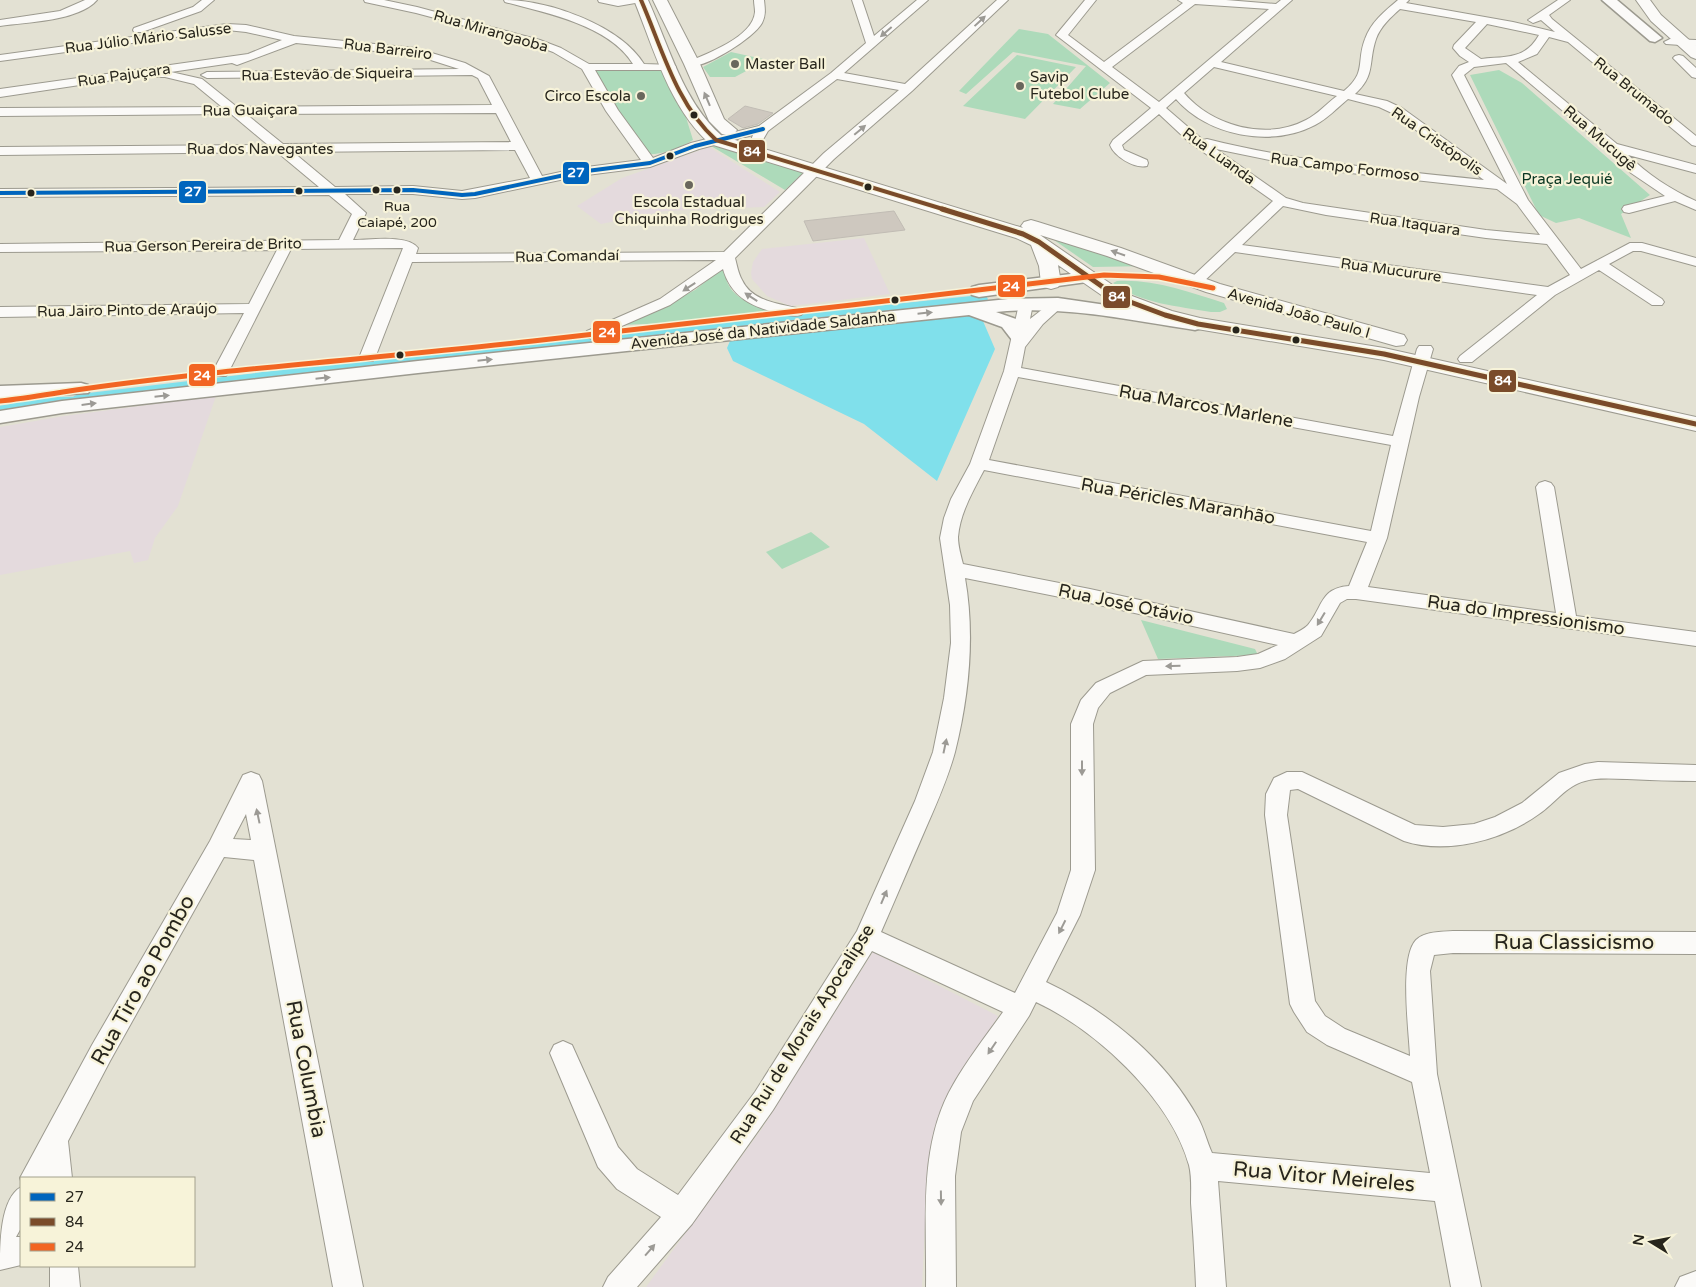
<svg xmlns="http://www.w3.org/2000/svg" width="1696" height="1287" font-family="'Varela Round',sans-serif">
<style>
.education{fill:#e4dadd}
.green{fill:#addaba}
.water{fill:#80e0eb}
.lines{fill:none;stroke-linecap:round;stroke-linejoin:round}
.stream{stroke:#80e0eb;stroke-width:4.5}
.canal{fill:#80e0eb;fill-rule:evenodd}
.building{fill:#cec8bf;stroke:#c1bcb4}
.minor-casing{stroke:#9c9a8f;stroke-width:2}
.tertiary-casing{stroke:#9c9a8f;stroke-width:3}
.secondary-casing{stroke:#9c9a8f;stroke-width:2}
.minor{fill:#fbfaf8;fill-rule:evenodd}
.tertiary{fill:#fbfaf8;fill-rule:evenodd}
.secondary{fill:#fbfaf8;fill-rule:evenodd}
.bus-1-casing{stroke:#f7f3d9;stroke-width:6}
.bus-2-far1-casing{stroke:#f7f3d9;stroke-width:6}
.bus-2-casing{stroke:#f7f3d9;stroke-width:8}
.bus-3-casing{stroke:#f7f3d9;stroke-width:8}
.bus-1{stroke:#0065bd;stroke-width:4}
.bus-2-far1{stroke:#7a4b2a;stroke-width:4}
.bus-2{stroke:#7a4b2a;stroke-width:5}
.bus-3{stroke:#f26522;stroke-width:5}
.oneway{fill:#9c9a95}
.poi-dot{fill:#69675c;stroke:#f7f3d9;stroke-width:2}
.bus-dot{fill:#27251c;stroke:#f7f3d9;stroke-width:2}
.labels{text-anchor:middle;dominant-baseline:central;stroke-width:4.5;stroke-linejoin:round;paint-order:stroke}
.far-bus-label{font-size:14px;fill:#27251c;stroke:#f7f3d9}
.far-street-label{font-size:15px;fill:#27251c;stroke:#f7f3d9}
.far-poi-label{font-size:15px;fill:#27251c;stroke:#f7f3d9;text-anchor:start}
.far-park-label{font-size:15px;fill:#093520;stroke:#f7f3d9}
.street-label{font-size:18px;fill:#27251c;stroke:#f7f3d9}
.near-street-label{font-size:21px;fill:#27251c;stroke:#f7f3d9}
.line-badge{stroke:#f7f3d9;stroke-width:2}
.badge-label{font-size:14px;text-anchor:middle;font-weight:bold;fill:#fff}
</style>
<rect width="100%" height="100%" fill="#e3e1d3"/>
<path class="education" d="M 709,147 L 780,192 L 764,207 L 665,211 L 601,224 L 577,206 L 622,178 Z
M 864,238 L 890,294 L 790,306 L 767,296 L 752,279 L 751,273 L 753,262 L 762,249 Z
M 216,396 L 178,506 L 155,538 L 148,560 L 134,563 L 130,551 L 0,575 L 0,427 L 64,416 Z
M 873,952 L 998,1016 L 980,1049 L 928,1160 L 922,1287 L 646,1287 L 761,1130 Z"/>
<path class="green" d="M 1019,29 L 1048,34 L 1110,83 L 1080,109 L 1053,104 L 1086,66 L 1013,52 L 966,94 L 959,91 Z
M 731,52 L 767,60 L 735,77 L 710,77 L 703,67 Z
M 1017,55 L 1076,67 L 1025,119 L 963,106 Z
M 1499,70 L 1522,83 L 1650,195 L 1621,214 L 1631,238 L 1579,218 L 1556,223 L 1539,215 L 1470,75 Z
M 593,71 L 664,71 L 685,114 L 693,140 C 680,148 660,156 644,154 Z
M 711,146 L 721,147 L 804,172 L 785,190 Z
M 1058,237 L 1151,266 L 1093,267 L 1054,240 Z
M 724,267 C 726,300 751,303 778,311 L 673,323 L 620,325 L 676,300 L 695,290 Z
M 1117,281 C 1154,279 1189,292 1224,303 L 1227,309 L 1220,312 L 1211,312 C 1178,306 1141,304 1113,283 Z
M 811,532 L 830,547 L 782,569 L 766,552 Z
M 1141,620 L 1255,649 L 1258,655 L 1158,659 Z"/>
<path class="water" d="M 980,314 L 995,349 L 937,481 L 864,424 L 733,361 L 727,348 L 730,341 L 742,337 Z"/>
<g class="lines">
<path class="stream" d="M 0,402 L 33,400
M 0,408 L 53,399 L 80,399"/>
<path class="canal" d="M 981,295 L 986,296 L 988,299 L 986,302 L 430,362 L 80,404 L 74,402 L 72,399 L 74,396 L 80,394 L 430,352 Z"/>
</g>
<path class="building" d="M 745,106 L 773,113 L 758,124 L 743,128 L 728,119 Z
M 894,211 L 905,230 L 813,241 L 804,221 Z"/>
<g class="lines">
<defs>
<path id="minor" d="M 85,0 L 97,0 C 79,21 27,22 0,26 L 0,20 L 60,11 Z
M 202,0 L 214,0 L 201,11 L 142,32 L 134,32 L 133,30 L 134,28 L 193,7 Z
M 364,0 L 384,0 L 417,7 L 540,40 L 561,48 L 589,64 L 633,64 C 609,25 546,13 505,2 L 504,0 C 548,0 620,25 644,64 L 674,65 L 676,67 L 674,69 L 670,70 L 595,70 L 618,110 L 653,158 L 691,143 L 759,126 L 831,73 L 866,43 L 852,0 L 862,0 L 874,36 L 917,0 L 928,0 L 844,73 L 905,84 L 997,0 L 1008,0 L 912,91 L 834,159 L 735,258 C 737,265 738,273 742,280 C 752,302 781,304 801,309 L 804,312 L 801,315 C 794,317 786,315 778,313 C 752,307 731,297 723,269 L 670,305 L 592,339 L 587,337 L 584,334 L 587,331 L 660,299 L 716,260 L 412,262 L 375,358 L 373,361 L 361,361 L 359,358 L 403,248 L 291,249 L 228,373 L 226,376 L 214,376 L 212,373 L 244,313 L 0,317 L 0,307 L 249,304 L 277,250 L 0,252 L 0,244 L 339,240 L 352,214 L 329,195 L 0,197 L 0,189 L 319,187 L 277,152 L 0,155 L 0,147 L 268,145 L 231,114 L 0,116 L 0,108 L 222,107 L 194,84 L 165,77 L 133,77 L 0,97 L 0,89 L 248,54 L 282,40 L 246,32 L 227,30 L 0,61 L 0,55 L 227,24 L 246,25 L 294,36 L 415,48 L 465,63 L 489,76 L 542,176 L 579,168 L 641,160 L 606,111 L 582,69 L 553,52 L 532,44 L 416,13 L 365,2 ZM 296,43 L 415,55 L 459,69 L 207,72 L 201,75 L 207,78 L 472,75 L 478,78 L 492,105 L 237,107 L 202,79 L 171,72 L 232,63 L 237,65 ZM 837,79 L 899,90 L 824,153 L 724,252 L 416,254 L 418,248 C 408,234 369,240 353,240 L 366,213 L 345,194 L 413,194 L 462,199 L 475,198 L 579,176 L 650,167 L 699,149 L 753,135 L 751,140 L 757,144 L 761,143 L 768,131 ZM 496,113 L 511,142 L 283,144 L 246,114 ZM 515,150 L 530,178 L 462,191 L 413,186 L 335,187 L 293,152 Z
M 598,0 L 642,0 L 641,2 L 618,6 L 599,2 Z
M 754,0 L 764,0 C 765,9 766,15 762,23 C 754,38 703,70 688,66 L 686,64 L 688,62 C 708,53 753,37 755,12 C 755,8 754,4 754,0 Z
M 1085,0 L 1096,0 L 1068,35 L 1104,62 L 1183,3 L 1178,0 L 1226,0 L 1276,4 L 1281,0 L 1292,0 L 1221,62 L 1344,91 C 1367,72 1356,62 1365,39 C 1371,22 1385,11 1398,0 L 1409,0 L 1406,3 L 1513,22 L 1555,32 L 1541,20 L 1533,23 L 1528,20 L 1558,0 L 1570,0 L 1549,15 L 1552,19 L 1696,136 L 1696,146 L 1692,145 L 1568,42 L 1549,37 L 1537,54 L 1518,62 L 1617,144 L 1696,165 L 1696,173 L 1628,155 C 1647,174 1671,190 1696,201 L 1696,210 L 1675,201 L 1629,213 L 1624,212 L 1622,209 L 1624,206 L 1665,196 L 1631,173 L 1608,149 L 1506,63 L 1474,67 L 1464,75 L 1528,200 L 1581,269 L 1630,243 L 1642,243 L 1696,258 L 1696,266 L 1641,251 L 1633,251 L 1609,264 L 1662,299 L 1664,302 L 1662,305 L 1652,305 L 1599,270 L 1555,295 L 1472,362 L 1460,362 L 1458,359 L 1460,356 L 1537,295 L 1235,252 L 1201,284 L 1191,284 L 1189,281 L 1191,278 L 1273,201 L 1189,142 L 1159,114 L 1122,145 L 1124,150 L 1147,160 L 1148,163 L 1147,166 C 1134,169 1114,156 1110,145 L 1113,140 L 1151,108 L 1056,35 ZM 1195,4 L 1269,9 L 1159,102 L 1112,67 ZM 1400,9 L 1476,22 L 1454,45 L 1453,48 L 1460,56 L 1469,62 L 1459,66 L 1452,75 L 1507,184 L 1402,108 L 1387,101 L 1355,94 C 1376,75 1368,62 1376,39 C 1380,27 1391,17 1400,9 ZM 1487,24 L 1539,35 C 1525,60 1506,56 1481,59 L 1465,48 ZM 1214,67 L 1337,96 C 1326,104 1318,114 1306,120 C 1266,141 1212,126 1184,93 ZM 1176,99 C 1208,136 1271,148 1315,125 C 1327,119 1337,108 1348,99 L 1379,107 L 1394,114 L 1484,180 C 1391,170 1298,162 1207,139 L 1203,140 L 1166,108 ZM 1216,149 L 1314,169 L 1497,189 L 1517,204 L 1540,235 L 1486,230 L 1303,203 L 1286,198 ZM 1283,206 L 1326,215 L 1486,238 L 1547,244 L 1570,275 L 1548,287 L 1242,245 Z
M 1670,39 L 1696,40 L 1696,46 L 1666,44 L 1664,42 Z
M 1679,55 L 1683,56 L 1696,68 L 1696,78 L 1692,77 L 1673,58 L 1675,56 Z
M 1026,300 L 1031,301 L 1033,304 L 1030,319 L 1053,301 L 1063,301 L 1065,304 L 1043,324 L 1025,347 L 1021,368 L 1393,436 L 1417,349 L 1419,346 L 1431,346 L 1433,349 L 1419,397 L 1387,538 L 1368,587 L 1556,613 L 1536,487 L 1539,483 L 1545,481 L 1551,483 L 1554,487 L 1576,616 L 1696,632 L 1696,646 L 1356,599 L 1347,599 L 1340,603 L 1321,636 L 1285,659 L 1260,668 L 1237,671 L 1146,675 L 1110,693 L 1098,708 L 1093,724 L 1095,870 L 1080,915 L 1046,982 C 1107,1011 1165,1058 1198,1118 C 1204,1129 1207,1142 1212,1153 L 1430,1173 L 1412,1082 L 1327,1045 L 1307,1032 L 1294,1012 L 1290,1004 L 1265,815 L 1266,794 L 1274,778 L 1287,772 L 1302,772 L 1415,825 L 1443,827 L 1474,824 L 1495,817 L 1522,803 L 1559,773 L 1585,764 L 1598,762 L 1696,765 L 1696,781 C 1673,781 1650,780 1627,779 C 1613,779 1599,777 1585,781 C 1567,785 1554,804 1539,814 C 1503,840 1447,855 1404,841 L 1298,789 L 1290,790 L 1287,815 L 1315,1001 L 1325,1016 L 1345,1029 L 1410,1056 C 1409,1031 1399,958 1416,940 C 1425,931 1441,932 1453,931 L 1696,932 L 1696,954 L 1453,953 L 1434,955 L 1430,971 L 1437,1074 L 1481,1287 L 1451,1287 L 1435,1201 L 1218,1181 L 1226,1287 L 1196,1287 C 1195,1259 1193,1231 1191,1203 C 1191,1191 1192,1177 1189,1165 C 1171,1099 1096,1030 1036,1002 L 1029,1016 L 973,1101 L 961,1132 L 955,1176 L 956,1287 L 926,1287 C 927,1220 918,1145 953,1085 C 967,1060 986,1036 1003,1012 L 872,951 L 773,1110 L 692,1224 L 637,1287 L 603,1287 L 608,1277 L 661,1217 L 617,1189 L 598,1167 L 550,1053 L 554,1045 L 563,1041 L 572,1045 L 618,1147 L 637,1169 L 678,1195 L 755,1092 L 857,931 L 915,801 L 933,752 L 944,698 L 951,643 L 950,605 L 940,538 L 944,518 L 951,499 L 970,464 L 1004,371 L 1019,304 L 1021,301 ZM 1018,377 L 1391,445 L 1371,531 L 989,460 ZM 984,470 L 1367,542 L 1349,586 C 1320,588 1323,607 1308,625 C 1304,629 1299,631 1294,634 L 1090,589 L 963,564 C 961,556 958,546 958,537 C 960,513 973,491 984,470 ZM 965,578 L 1090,603 L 1278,645 L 1258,654 L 1237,657 L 1143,661 L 1096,683 L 1081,700 L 1071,724 L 1071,870 L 1057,913 L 1015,993 L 881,932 C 896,898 910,864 925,830 C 936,805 948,778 955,752 C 969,696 975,634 965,578 Z
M 251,772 L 259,775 L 262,781 L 363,1287 L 333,1287 L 254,860 L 224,857 L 110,1061 L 68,1141 L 72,1178 L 21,1178 L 21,1181 L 20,1178 L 92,1045 L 210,841 L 243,775 ZM 246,814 L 251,840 L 233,839 Z
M 21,1187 L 21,1228 L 16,1237 L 21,1237 L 21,1265 L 0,1270 C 0,1243 0,1199 21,1187 Z
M 50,1266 L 78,1266 L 80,1287 L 50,1287 Z
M 1696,1271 L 1696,1287 L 1675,1287 L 1680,1277 Z"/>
<path id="tertiary" d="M 1602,0 L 1617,0 L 1662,38 L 1655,42 L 1650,41 Z
M 1088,272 L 1094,273 L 1097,277 L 1094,281 L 979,297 L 972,295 L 970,291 L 972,287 L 979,285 Z
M 1058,298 L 1195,318 L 1202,320 L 1205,324 L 1202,328 L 1195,330 C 1129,320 1063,305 996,312 L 1016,319 L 1029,336 L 1026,340 L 1019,342 L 1012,340 L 1002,327 L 969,315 L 418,373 L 62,413 L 0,423 L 0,411 L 62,401 L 418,361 L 1008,299 Z
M 81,383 L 88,385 L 91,389 L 88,393 L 0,398 L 0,386 Z"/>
<path id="secondary" d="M 634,0 L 648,0 C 669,46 683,102 722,136 L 1023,228 L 1021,226 L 1024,222 L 1031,220 L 1038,222 L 1121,248 L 1220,284 L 1404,335 L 1407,340 L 1404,345 L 1396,346 L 1206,292 L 1107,256 L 1040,235 L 1124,293 L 1172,311 L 1200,318 L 1384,348 L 1696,417 L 1696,431 L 1384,360 L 1191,328 L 1158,319 L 1110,301 L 1058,265 L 1061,283 L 1058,287 L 1051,289 L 1044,287 L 1041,283 L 1039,266 L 1031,245 L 1016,238 L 710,144 C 669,107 654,49 634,0 Z
M 653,0 L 667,0 L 700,64 L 724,119 L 737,130 L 734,134 L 728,135 L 722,134 L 709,121 L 684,64 Z
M 1636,0 L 1650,0 L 1661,15 L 1696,46 L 1696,59 L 1691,57 L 1651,21 Z"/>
</defs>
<use href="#minor" class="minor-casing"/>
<use href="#tertiary" class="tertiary-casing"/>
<use href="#secondary" class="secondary-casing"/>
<use href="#minor" class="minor"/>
<use href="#tertiary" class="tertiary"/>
<use href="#secondary" class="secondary"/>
<defs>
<path id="bus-1" d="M 0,193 L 413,190 L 462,195 L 475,194 L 579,172 L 650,163 L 695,146 L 763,129"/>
<path id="bus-2-far1" d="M 641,0 C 662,48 676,104 716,140 L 946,210"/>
<path id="bus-2" d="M 942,209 L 1023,234 L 1039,242 L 1117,297 L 1165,315 L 1198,324 L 1384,354 L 1696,424"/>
<path id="bus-3" d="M 0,401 C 28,398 55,393 83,389 C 232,368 383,358 533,341 C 723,320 914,298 1104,275 L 1159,277 L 1213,288"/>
</defs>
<use href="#bus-1" class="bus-1-casing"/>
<use href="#bus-2-far1" class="bus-2-far1-casing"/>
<use href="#bus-2" class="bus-2-casing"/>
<use href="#bus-3" class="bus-3-casing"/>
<use href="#bus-1" class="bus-1"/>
<use href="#bus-2-far1" class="bus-2-far1"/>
<use href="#bus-2" class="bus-2"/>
<use href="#bus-3" class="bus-3"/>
</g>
<defs><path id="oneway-solid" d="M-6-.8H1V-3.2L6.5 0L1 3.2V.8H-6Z" transform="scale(1.25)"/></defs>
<g class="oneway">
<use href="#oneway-solid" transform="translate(980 21) rotate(-43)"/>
<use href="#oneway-solid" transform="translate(886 32) rotate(139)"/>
<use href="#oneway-solid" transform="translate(707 99) rotate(-113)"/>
<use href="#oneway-solid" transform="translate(860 130) rotate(-40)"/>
<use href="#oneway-solid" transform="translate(1118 253) rotate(-161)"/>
<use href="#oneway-solid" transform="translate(689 287) rotate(147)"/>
<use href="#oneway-solid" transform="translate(751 297) rotate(-147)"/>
<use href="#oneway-solid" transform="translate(925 313) rotate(-6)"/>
<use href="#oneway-solid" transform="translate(485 360) rotate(-6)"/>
<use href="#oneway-solid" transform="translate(323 378) rotate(-6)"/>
<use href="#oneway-solid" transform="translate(162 396) rotate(-6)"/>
<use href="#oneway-solid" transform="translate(89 404) rotate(-7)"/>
<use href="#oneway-solid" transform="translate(1321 619) rotate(121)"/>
<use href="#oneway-solid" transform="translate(1173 666) rotate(179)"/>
<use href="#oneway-solid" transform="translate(945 746) rotate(-78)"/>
<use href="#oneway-solid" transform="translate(1082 768) rotate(90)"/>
<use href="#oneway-solid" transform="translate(258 816) rotate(-102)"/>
<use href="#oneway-solid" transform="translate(884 897) rotate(-67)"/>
<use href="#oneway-solid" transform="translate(1062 927) rotate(117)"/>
<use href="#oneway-solid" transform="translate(992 1048) rotate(124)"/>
<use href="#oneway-solid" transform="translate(941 1198) rotate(89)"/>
<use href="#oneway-solid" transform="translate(650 1250) rotate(-49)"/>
</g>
<g class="poi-dot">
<circle cx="735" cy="64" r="5"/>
<circle cx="1020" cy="86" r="5"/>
<circle cx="641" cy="96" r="5"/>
<circle cx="689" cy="185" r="5"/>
</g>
<g class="bus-dot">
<circle cx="694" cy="115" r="4.5"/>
<circle cx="670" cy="156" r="4.5"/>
<circle cx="868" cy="187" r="4.5"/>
<circle cx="376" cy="190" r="4.5"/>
<circle cx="397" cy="190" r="4.5"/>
<circle cx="299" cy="191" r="4.5"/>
<circle cx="31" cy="193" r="4.5"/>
<circle cx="895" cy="300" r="4.5"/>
<circle cx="1236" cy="330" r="4.5"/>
<circle cx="1296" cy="340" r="4.5"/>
<circle cx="400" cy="355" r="4.5"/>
</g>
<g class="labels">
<g class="far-bus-label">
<text x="397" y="206">Rua<tspan x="397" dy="16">Caiapé, 200</tspan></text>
</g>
<g class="far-street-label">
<text transform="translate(491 31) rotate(16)">Rua Mirangaoba</text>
<text transform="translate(148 38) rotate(-7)">Rua Júlio Mário Salusse</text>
<text transform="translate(388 49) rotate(7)">Rua Barreiro</text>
<text transform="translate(327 74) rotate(-1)">Rua Estevão de Siqueira</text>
<text transform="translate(124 75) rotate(-8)">Rua Pajuçara</text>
<text transform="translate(1634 91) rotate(39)">Rua Brumado</text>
<text transform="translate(250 110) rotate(-1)">Rua Guaiçara</text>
<text transform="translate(1600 138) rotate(41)">Rua Mucugê</text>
<text transform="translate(1437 141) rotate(35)">Rua Cristópolis</text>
<text x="260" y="149">Rua dos Navegantes</text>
<text transform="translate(1219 156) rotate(36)">Rua Luanda</text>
<text transform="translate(1345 167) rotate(7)">Rua Campo Formoso</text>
<text transform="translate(1415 224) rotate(8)">Rua Itaquara</text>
<text transform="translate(203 245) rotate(-1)">Rua Gerson Pereira de Brito</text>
<text transform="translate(567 256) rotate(-1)">Rua Comandaí</text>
<text transform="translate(1391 270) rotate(8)">Rua Mucurure</text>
<text transform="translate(127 310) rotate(-1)">Rua Jairo Pinto de Araújo</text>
<text transform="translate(1299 313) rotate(16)">Avenida João Paulo I</text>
<text transform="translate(763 330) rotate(-6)">Avenida José da Natividade Saldanha</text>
</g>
<g class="far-poi-label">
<text x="745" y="64">Master Ball</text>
<text x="1030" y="77">Savip<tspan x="1030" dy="17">Futebol Clube</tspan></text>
<text x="631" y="96" text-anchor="end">Circo Escola</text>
<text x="689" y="202" text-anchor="middle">Escola Estadual<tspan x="689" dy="17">Chiquinha Rodrigues</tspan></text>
</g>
<g class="far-park-label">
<text x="1567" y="179">Praça Jequié</text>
</g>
<g class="street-label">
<text transform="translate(1206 406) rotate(10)">Rua Marcos Marlene</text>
<text transform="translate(1178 501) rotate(10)">Rua Péricles Maranhão</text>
<text transform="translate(1126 604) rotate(12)">Rua José Otávio</text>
<text transform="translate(1526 615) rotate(8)">Rua do Impressionismo</text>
<text transform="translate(802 1034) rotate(-58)">Rua Rui de Morais Apocalipse</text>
</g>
<g class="near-street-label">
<text x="1574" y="942">Rua Classicismo</text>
<text transform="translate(143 980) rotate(-61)">Rua Tiro ao Pombo</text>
<text transform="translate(306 1069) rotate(79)">Rua Columbia</text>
<text transform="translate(1324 1177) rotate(5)">Rua Vitor Meireles</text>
</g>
</g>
<g class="line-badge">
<rect x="738" y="139" width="28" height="24" rx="5" fill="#7a4b2a"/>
<rect x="562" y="161" width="28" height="24" rx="5" fill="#0065bd"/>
<rect x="178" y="180" width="29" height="24" rx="5" fill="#0065bd"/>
<rect x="997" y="274" width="29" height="24" rx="5" fill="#f26522"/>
<rect x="1102" y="285" width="29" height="24" rx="5" fill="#7a4b2a"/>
<rect x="592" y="320" width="29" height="24" rx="5" fill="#f26522"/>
<rect x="188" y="363" width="28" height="24" rx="5" fill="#f26522"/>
<rect x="1488" y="369" width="29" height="24" rx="5" fill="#7a4b2a"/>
</g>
<g class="badge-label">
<text x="752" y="156">84</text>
<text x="576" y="177">27</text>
<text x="193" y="196">27</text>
<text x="1011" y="291">24</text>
<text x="1117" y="301">84</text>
<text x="607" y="337">24</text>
<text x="202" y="380">24</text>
<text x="1503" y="385">84</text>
</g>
<rect x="20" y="1177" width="175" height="90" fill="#f7f3d9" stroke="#a4a18d"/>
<rect x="30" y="1193" width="25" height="8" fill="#0065bd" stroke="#a4a18d"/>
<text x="65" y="1202" font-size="15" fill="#27251c">27</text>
<rect x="30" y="1218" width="25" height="8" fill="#7a4b2a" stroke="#a4a18d"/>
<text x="65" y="1227" font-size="15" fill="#27251c">84</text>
<rect x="30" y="1243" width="25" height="8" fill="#f26522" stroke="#a4a18d"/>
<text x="65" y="1252" font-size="15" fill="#27251c">24</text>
<g transform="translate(1651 1242) rotate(280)" stroke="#f7f3d9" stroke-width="4" paint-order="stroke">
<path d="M0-4L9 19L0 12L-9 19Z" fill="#27251c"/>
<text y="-8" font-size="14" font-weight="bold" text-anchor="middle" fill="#27251c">N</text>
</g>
</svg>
